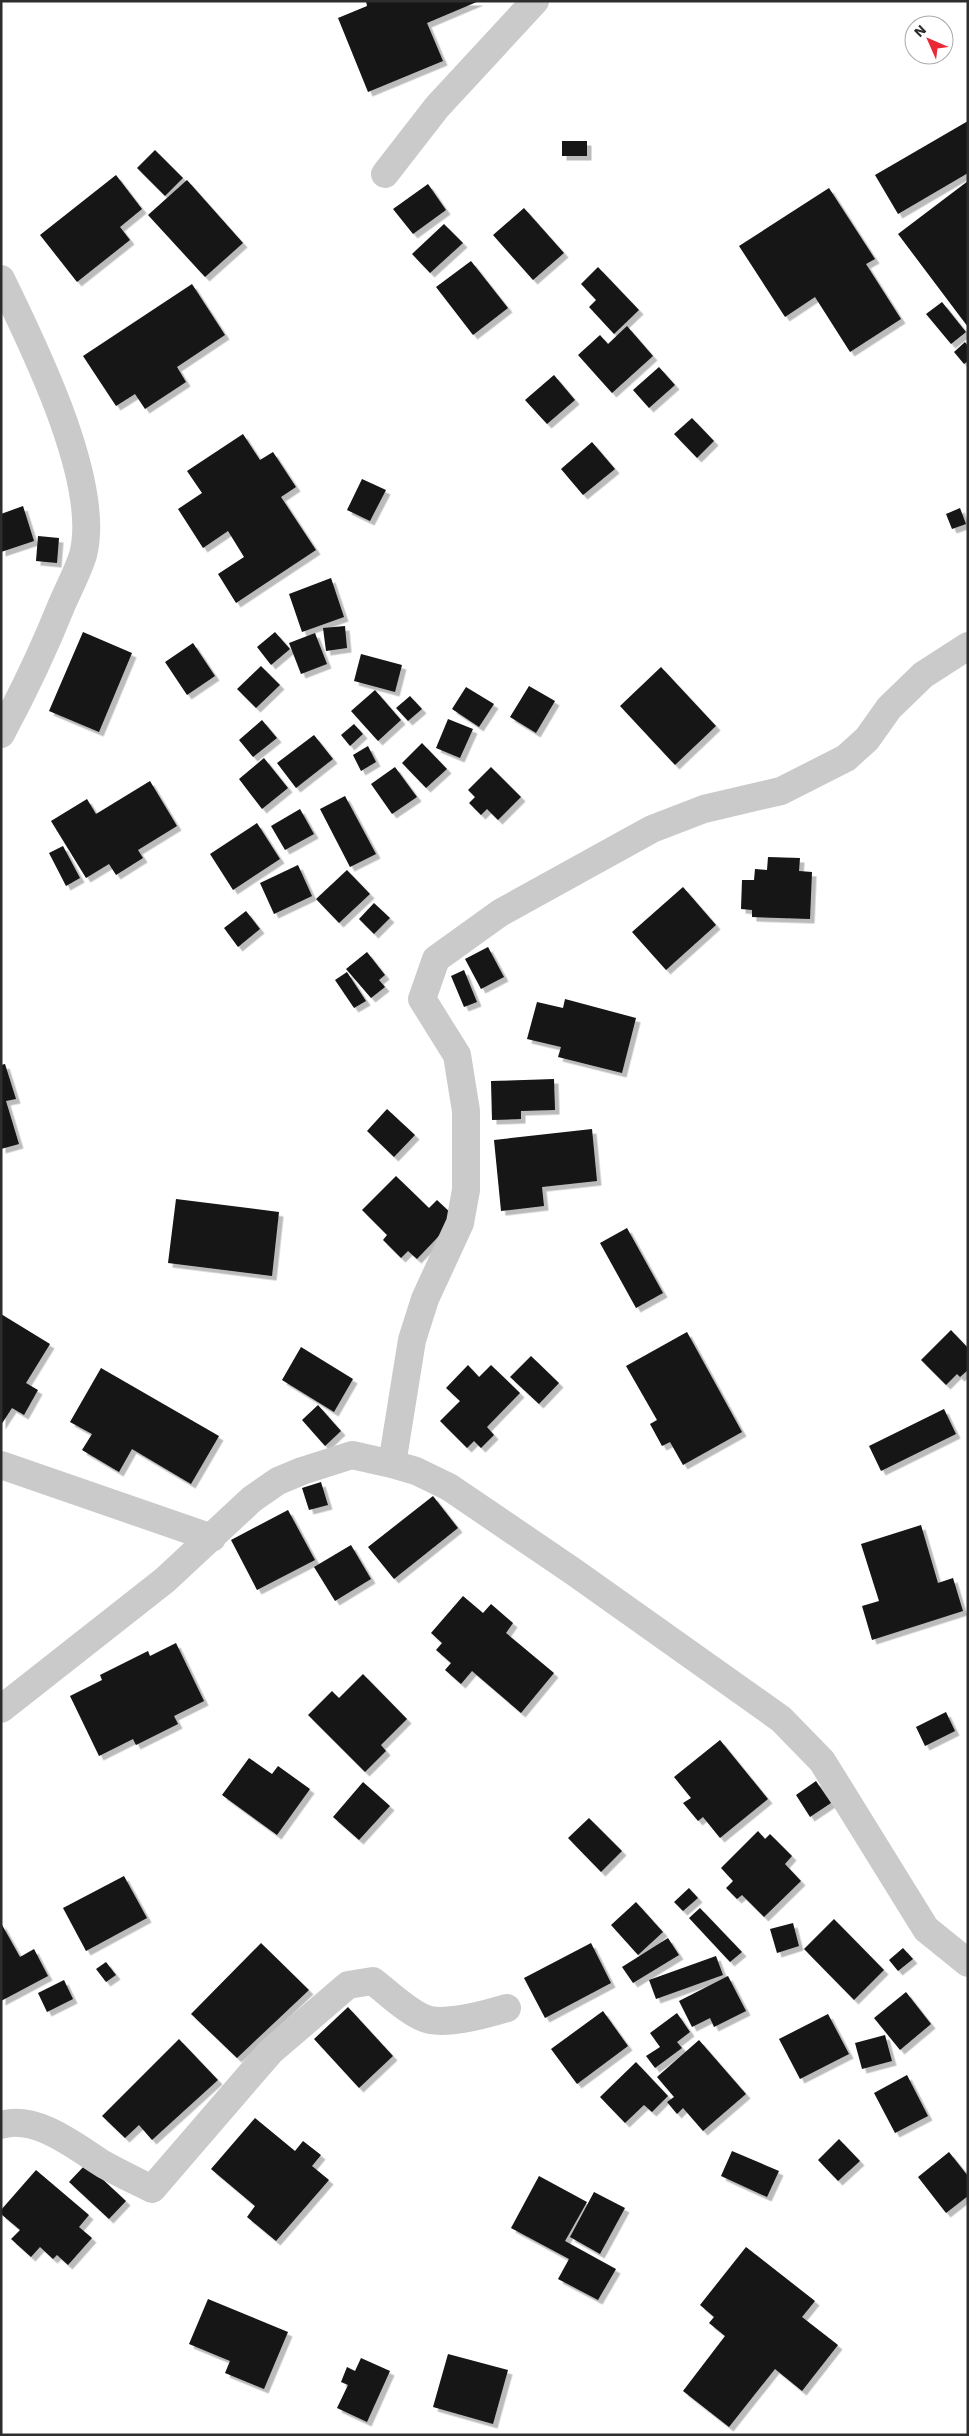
<svg xmlns="http://www.w3.org/2000/svg" width="969" height="2436" font-family="'Work Sans',sans-serif">
<style>
.building{fill:#141414;filter:url(#shadow)}
.lines{fill:none;stroke-linecap:round;stroke-linejoin:round}
.minor{stroke:#cacaca;stroke-width:28}
</style>
<defs>
<filter id="shadow"><feDropShadow dx="4.5" dy="4.5" stdDeviation="0" flood-color="#0004"/></filter>
</defs>
<rect width="100%" height="100%" fill="#fff"/>
<path class="building" d="M 366,1 L 479,1 L 427,23 L 443,61 L 368,92 L 338,18 L 367,6 Z
M 968,121 L 968,173 L 898,214 L 875,175 Z
M 562,141 L 587,141 L 587,156 L 562,156 Z
M 155,150 L 183,178 L 165,196 L 137,168 Z
M 116,175 L 142,209 L 120,227 L 130,240 L 77,282 L 40,235 Z
M 187,180 L 243,243 L 205,277 L 148,215 Z
M 968,181 L 968,327 L 898,234 Z
M 428,184 L 446,210 L 413,234 L 393,209 Z
M 829,188 L 875,259 L 866,264 L 901,319 L 850,352 L 815,297 L 785,317 L 739,246 Z
M 524,208 L 564,253 L 533,280 L 493,235 Z
M 444,224 L 463,243 L 430,273 L 412,254 Z
M 471,261 L 508,308 L 473,335 L 436,287 Z
M 598,267 L 639,310 L 614,334 L 589,307 L 596,300 L 581,284 Z
M 192,284 L 225,335 L 177,367 L 186,382 L 145,409 L 135,394 L 116,406 L 83,356 Z
M 942,302 L 966,332 L 951,344 L 926,314 Z
M 627,326 L 653,356 L 612,393 L 578,355 L 600,335 L 608,344 Z
M 965,342 L 968,346 L 968,361 L 964,364 L 954,352 Z
M 659,367 L 675,385 L 649,408 L 633,390 Z
M 554,375 L 575,400 L 547,424 L 525,400 Z
M 692,418 L 714,441 L 697,458 L 674,434 Z
M 243,434 L 260,460 L 273,452 L 296,487 L 281,497 L 316,550 L 236,603 L 218,574 L 244,557 L 228,531 L 203,548 L 178,509 L 202,493 L 187,471 Z
M 592,442 L 615,469 L 583,495 L 561,469 Z
M 362,479 L 386,490 L 370,521 L 347,510 Z
M 23,506 L 34,541 L 1,552 L 1,514 Z
M 960,508 L 966,524 L 952,529 L 946,514 Z
M 38,536 L 59,538 L 57,563 L 36,561 Z
M 331,578 L 344,617 L 302,632 L 289,594 Z
M 345,626 L 347,648 L 326,651 L 323,628 Z
M 83,632 L 132,653 L 99,732 L 49,711 Z
M 275,632 L 290,649 L 271,665 L 257,647 Z
M 315,633 L 327,664 L 301,674 L 289,643 Z
M 193,643 L 215,676 L 187,695 L 165,662 Z
M 361,654 L 402,665 L 395,692 L 354,681 Z
M 261,666 L 280,685 L 256,708 L 237,689 Z
M 661,667 L 716,726 L 675,765 L 620,706 Z
M 529,686 L 555,701 L 536,733 L 510,717 Z
M 466,687 L 494,704 L 479,727 L 452,709 Z
M 375,690 L 401,720 L 378,741 L 351,711 Z
M 410,696 L 422,709 L 408,721 L 396,708 Z
M 448,719 L 473,729 L 460,758 L 436,748 Z
M 262,720 L 277,738 L 253,757 L 239,740 Z
M 354,724 L 363,734 L 350,746 L 341,735 Z
M 314,735 L 333,759 L 296,788 L 277,763 Z
M 422,743 L 447,769 L 426,788 L 402,763 Z
M 368,746 L 376,762 L 361,771 L 353,755 Z
M 264,758 L 288,788 L 262,809 L 239,779 Z
M 395,767 L 417,797 L 392,814 L 371,784 Z
M 491,767 L 521,797 L 498,820 L 487,809 L 481,815 L 469,803 L 475,797 L 468,790 Z
M 150,781 L 177,826 L 138,850 L 143,858 L 116,875 L 109,864 L 86,878 L 51,821 L 87,799 L 96,814 Z
M 345,796 L 376,854 L 350,867 L 320,809 Z
M 300,809 L 314,834 L 285,850 L 271,826 Z
M 257,823 L 280,859 L 233,890 L 210,854 Z
M 63,846 L 80,878 L 66,886 L 49,853 Z
M 768,857 L 800,858 L 799,871 L 812,872 L 810,919 L 752,917 L 752,910 L 741,909 L 742,880 L 754,880 L 755,869 L 767,870 Z
M 298,865 L 312,896 L 274,914 L 260,883 Z
M 347,870 L 370,894 L 339,923 L 316,899 Z
M 683,887 L 716,925 L 666,970 L 632,932 Z
M 374,903 L 390,918 L 374,934 L 359,919 Z
M 246,911 L 260,929 L 238,947 L 224,928 Z
M 488,947 L 504,977 L 481,989 L 465,959 Z
M 367,952 L 385,975 L 379,980 L 385,987 L 371,998 L 346,969 Z
M 464,970 L 477,1002 L 464,1007 L 451,976 Z
M 347,972 L 366,1001 L 354,1008 L 335,980 Z
M 565,999 L 636,1018 L 622,1073 L 558,1057 L 561,1047 L 527,1039 L 537,1002 L 563,1008 Z
M 5,1064 L 16,1099 L 6,1101 L 19,1144 L 1,1149 L 1,1065 Z
M 554,1079 L 555,1110 L 521,1111 L 521,1119 L 492,1120 L 491,1081 Z
M 387,1109 L 415,1135 L 394,1157 L 367,1131 Z
M 592,1129 L 597,1181 L 542,1187 L 544,1206 L 501,1211 L 494,1140 Z
M 396,1176 L 429,1208 L 437,1200 L 456,1218 L 417,1259 L 408,1251 L 401,1258 L 383,1240 L 387,1235 L 362,1210 Z
M 176,1199 L 279,1212 L 272,1276 L 168,1263 Z
M 627,1228 L 663,1293 L 636,1308 L 600,1243 Z
M 1,1314 L 50,1344 L 26,1383 L 38,1390 L 24,1415 L 12,1408 L 1,1425 Z
M 951,1330 L 968,1348 L 968,1370 L 960,1377 L 957,1374 L 946,1385 L 921,1360 Z
M 687,1332 L 742,1432 L 683,1465 L 670,1442 L 662,1446 L 650,1424 L 657,1420 L 626,1366 Z
M 301,1347 L 353,1379 L 334,1412 L 282,1380 Z
M 531,1356 L 559,1383 L 539,1404 L 510,1377 Z
M 468,1365 L 479,1377 L 491,1365 L 520,1393 L 487,1427 L 494,1435 L 481,1448 L 474,1441 L 467,1448 L 440,1421 L 460,1401 L 446,1388 Z
M 101,1368 L 219,1436 L 191,1484 L 132,1449 L 119,1472 L 82,1450 L 92,1434 L 70,1422 Z
M 318,1405 L 341,1431 L 325,1446 L 302,1420 Z
M 944,1409 L 956,1434 L 881,1471 L 869,1446 Z
M 321,1482 L 328,1505 L 309,1510 L 302,1488 Z
M 433,1496 L 458,1528 L 394,1579 L 368,1547 Z
M 288,1510 L 315,1560 L 257,1590 L 231,1540 Z
M 921,1525 L 938,1583 L 953,1578 L 963,1611 L 872,1640 L 862,1606 L 879,1601 L 861,1544 Z
M 351,1545 L 371,1579 L 335,1601 L 314,1567 Z
M 463,1596 L 483,1613 L 491,1604 L 513,1623 L 506,1633 L 554,1673 L 521,1713 L 472,1671 L 461,1684 L 445,1670 L 451,1663 L 436,1650 L 442,1643 L 431,1633 Z
M 176,1643 L 204,1701 L 174,1716 L 178,1724 L 136,1745 L 133,1739 L 99,1756 L 70,1696 L 102,1680 L 100,1675 L 148,1651 L 150,1656 Z
M 363,1674 L 407,1719 L 381,1745 L 386,1751 L 365,1772 L 308,1715 L 332,1691 L 339,1698 Z
M 946,1712 L 955,1731 L 925,1746 L 916,1727 Z
M 720,1740 L 768,1799 L 720,1838 L 703,1817 L 698,1821 L 683,1803 L 691,1798 L 674,1777 Z
M 249,1758 L 272,1774 L 278,1766 L 310,1789 L 277,1835 L 222,1795 Z
M 816,1781 L 831,1803 L 810,1817 L 796,1795 Z
M 363,1782 L 390,1806 L 359,1840 L 333,1817 Z
M 589,1818 L 622,1851 L 601,1872 L 568,1838 Z
M 758,1831 L 765,1839 L 770,1834 L 792,1856 L 785,1864 L 801,1881 L 764,1917 L 742,1895 L 737,1899 L 726,1888 L 733,1881 L 721,1868 Z
M 124,1876 L 147,1918 L 86,1951 L 63,1908 Z
M 689,1888 L 698,1898 L 683,1911 L 674,1902 Z
M 636,1902 L 663,1932 L 638,1955 L 611,1925 Z
M 700,1908 L 742,1952 L 730,1962 L 689,1918 Z
M 834,1919 L 884,1970 L 854,2000 L 804,1949 Z
M 1,1923 L 20,1957 L 34,1949 L 48,1976 L 1,2001 Z
M 793,1923 L 799,1946 L 777,1953 L 770,1929 Z
M 668,1938 L 679,1955 L 633,1983 L 622,1967 Z
M 261,1943 L 309,1990 L 237,2058 L 191,2014 Z
M 591,1943 L 611,1983 L 545,2018 L 524,1978 Z
M 903,1948 L 913,1959 L 898,1971 L 889,1960 Z
M 716,1956 L 723,1975 L 656,1999 L 649,1980 Z
M 106,1962 L 116,1975 L 106,1982 L 96,1969 Z
M 728,1976 L 746,2011 L 714,2027 L 710,2018 L 692,2027 L 679,2001 Z
M 64,1980 L 73,1999 L 47,2012 L 38,1993 Z
M 906,1992 L 931,2024 L 900,2050 L 874,2018 Z
M 348,2007 L 393,2056 L 359,2088 L 314,2039 Z
M 603,2011 L 628,2046 L 577,2084 L 551,2049 Z
M 677,2013 L 690,2032 L 677,2042 L 682,2048 L 655,2068 L 646,2056 L 660,2047 L 650,2033 Z
M 828,2014 L 849,2054 L 800,2079 L 779,2039 Z
M 885,2035 L 892,2061 L 862,2069 L 855,2043 Z
M 179,2039 L 218,2080 L 152,2140 L 139,2125 L 125,2138 L 102,2116 Z
M 699,2040 L 746,2094 L 703,2131 L 683,2108 L 677,2114 L 667,2102 L 674,2097 L 657,2077 Z
M 636,2062 L 668,2096 L 652,2112 L 644,2105 L 625,2123 L 600,2097 Z
M 907,2075 L 928,2116 L 895,2133 L 874,2093 Z
M 255,2118 L 295,2151 L 303,2141 L 321,2155 L 312,2166 L 329,2180 L 276,2241 L 247,2217 L 255,2206 L 211,2169 Z
M 839,2139 L 860,2161 L 838,2181 L 818,2160 Z
M 732,2151 L 779,2171 L 767,2197 L 721,2176 Z
M 949,2152 L 968,2176 L 968,2196 L 946,2213 L 918,2177 Z
M 86,2164 L 126,2201 L 109,2219 L 69,2182 Z
M 36,2170 L 89,2215 L 79,2227 L 92,2238 L 68,2265 L 57,2255 L 53,2259 L 40,2247 L 31,2257 L 11,2239 L 20,2230 L 1,2214 L 1,2210 Z
M 539,2176 L 587,2202 L 565,2241 L 616,2269 L 598,2300 L 558,2279 L 569,2259 L 511,2228 Z
M 594,2192 L 625,2208 L 600,2254 L 570,2237 Z
M 746,2247 L 815,2301 L 802,2317 L 838,2345 L 802,2391 L 775,2369 L 729,2427 L 683,2391 L 725,2336 L 709,2323 L 714,2317 L 700,2305 Z
M 208,2299 L 288,2332 L 264,2389 L 225,2373 L 230,2361 L 189,2344 Z
M 448,2354 L 508,2370 L 493,2424 L 433,2407 Z
M 361,2358 L 390,2371 L 367,2422 L 337,2408 L 348,2385 L 341,2382 L 347,2367 L 355,2371 Z"/>
<g class="lines">
<path class="minor" d="M 385,174 L 437,107 L 535,1
M 1,279 C 33,345 102,483 83,555 C 78,571 69,588 62,604 C 44,649 24,691 1,734
M 392,1464 L 412,1340 L 425,1299 L 460,1223 L 466,1190 L 466,1111 L 457,1055 L 422,999 L 436,959 L 500,913 L 652,829 L 704,809 L 781,791 L 846,758 L 867,739 L 889,708 L 923,675 L 968,646
M 1,1465 L 212,1538
M 1,1709 L 165,1580 L 252,1499 L 278,1481 L 302,1471 L 352,1455 L 392,1464 L 416,1471 L 449,1487 L 574,1572 L 781,1719 L 822,1761 L 926,1929 L 968,1963
M 1,2125 C 36,2114 76,2147 103,2164 C 119,2173 136,2181 152,2189 L 270,2052 L 348,1985 L 373,1981 C 387,1992 413,2017 430,2020 C 452,2024 487,2014 507,2008"/>
</g>
<rect width="969" height="2436" fill="none" stroke="#2d2d2d" stroke-width="5"/>
<g transform="translate(929 40) rotate(315)"><circle r="24" fill="#ffffff" stroke="#ababab"/>
<path d="M0-4L9 19L0 12L-9 19Z" fill="#ea2936"/>
<text y="-8" font-size="14" font-weight="bold" text-anchor="middle" fill="#2d2d2d">N</text>
</g>
</svg>
